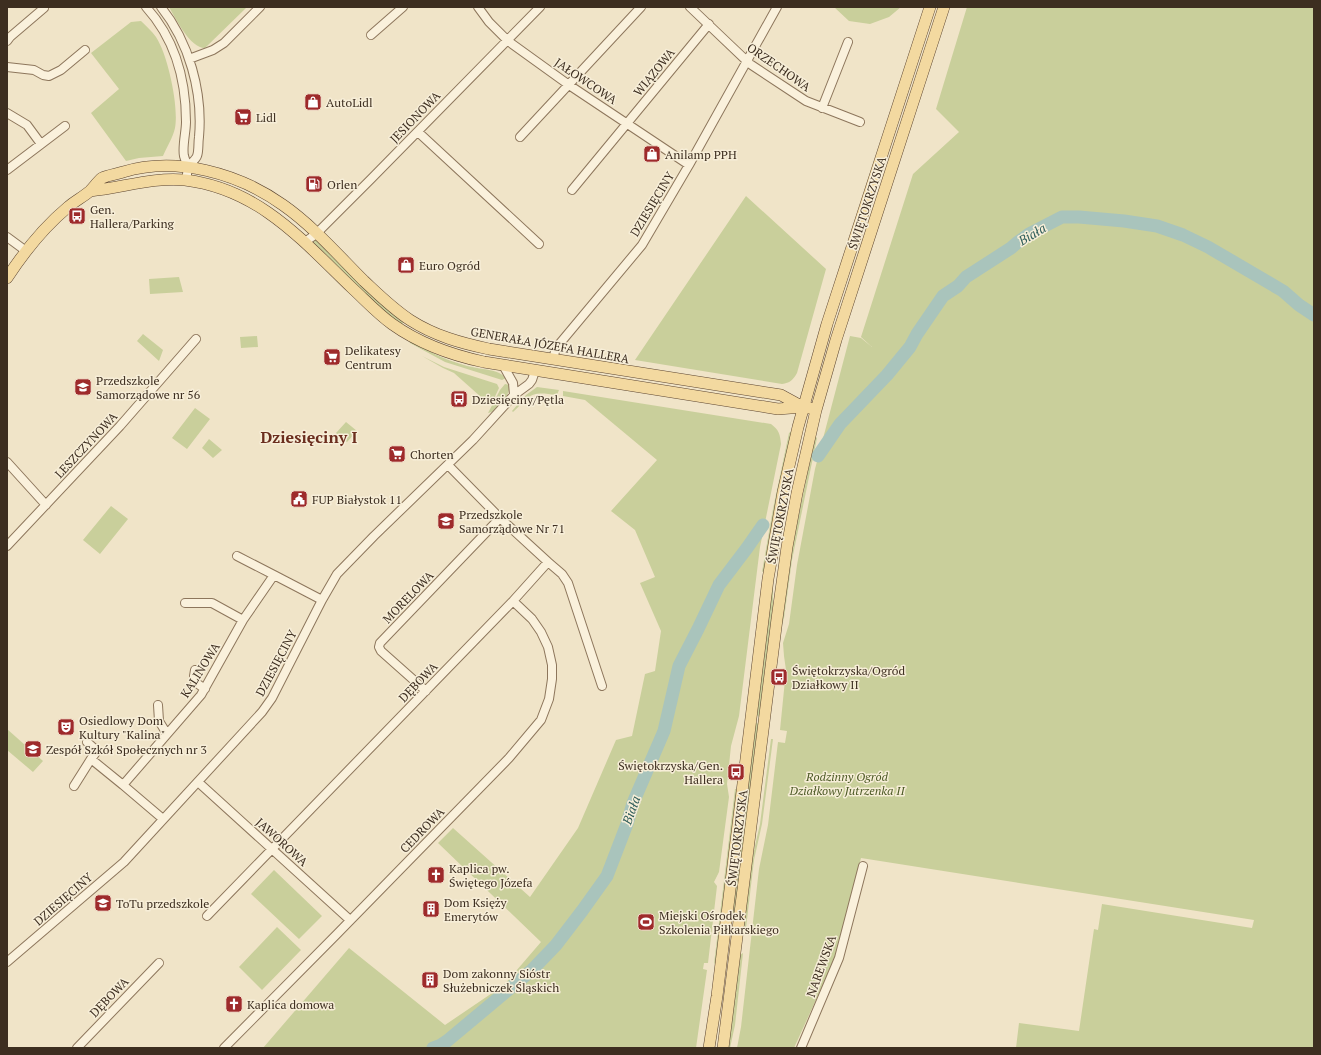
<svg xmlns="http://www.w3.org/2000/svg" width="1321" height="1055" font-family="'PT Serif',serif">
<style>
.green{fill:#c9cf9b}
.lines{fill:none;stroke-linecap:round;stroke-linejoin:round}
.river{stroke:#a9c4bc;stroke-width:13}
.minor-casing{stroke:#8d765c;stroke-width:10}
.major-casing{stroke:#5b4430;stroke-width:12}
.minor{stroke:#faf1dc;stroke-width:8}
.major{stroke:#f3d9a0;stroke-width:11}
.labels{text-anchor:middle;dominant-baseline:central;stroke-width:3;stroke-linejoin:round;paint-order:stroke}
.street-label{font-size:12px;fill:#3d2e20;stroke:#f7eed8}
.poi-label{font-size:12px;fill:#3d2e20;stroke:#f7eed8;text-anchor:start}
.park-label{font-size:12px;font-style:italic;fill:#4d5a26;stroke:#f7eed8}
.water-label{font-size:13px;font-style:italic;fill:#2f5d5a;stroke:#f7eed8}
.district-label{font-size:16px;font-weight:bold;fill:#6b2e1e;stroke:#f7eed8}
</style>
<rect width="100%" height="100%" fill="#f0e4c8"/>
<path class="green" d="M 169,7 L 245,7 L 246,8 L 205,48 C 190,48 176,19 169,7 Z
M 834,7 L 901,7 L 889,17 L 870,24 L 849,21 Z
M 967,7 L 1314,7 L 1314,1048 L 1016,1048 L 1019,1023 L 1079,1031 L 1094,929 L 1098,930 L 1102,904 L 1252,928 L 1254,920 L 861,858 L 835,958 L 794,1048 L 737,1048 L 741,1027 L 759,869 L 768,825 L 778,742 L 785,743 L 787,731 L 780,730 L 786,670 L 784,656 L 783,643 L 789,624 L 797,565 L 815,469 L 850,336 L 861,338 L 872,347 L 861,337 L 913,174 L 959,132 L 936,109 Z
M 141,21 C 146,26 152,31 156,37 C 168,55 179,107 175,128 C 173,137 167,147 163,156 L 139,158 L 126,161 L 91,113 L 119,89 L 91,53 L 131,22 Z
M 746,196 L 826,269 L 797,373 C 793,380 790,383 782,384 L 635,360 Z
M 310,240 L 316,240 L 354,278 L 403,322 L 402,325 L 388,316 Z
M 179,277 L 183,292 L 150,294 L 149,279 Z
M 143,334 L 163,350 L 159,361 L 137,341 Z
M 257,336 L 258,347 L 241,348 L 240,337 Z
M 409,341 C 433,353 450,363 477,368 C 488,370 498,370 506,378 L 502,380 L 445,362 L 410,343 Z
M 422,356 L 444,367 L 497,384 L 499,388 L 491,405 L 490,405 L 454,373 L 443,368 Z
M 505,384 L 510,385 C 509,396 499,411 488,413 L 500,390 Z
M 537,387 L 559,390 L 557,395 C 530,391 532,394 513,412 L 512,411 L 526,395 Z
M 563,391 L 771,424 C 779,430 780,434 781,444 L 760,547 L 739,716 L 731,746 L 727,784 L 729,797 L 719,872 L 714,882 L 717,886 L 708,963 L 704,963 L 703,969 L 707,970 L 696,1048 L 263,1048 L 349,948 L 445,1025 L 504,985 L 541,942 L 438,843 L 453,828 L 530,897 L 578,828 L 616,740 L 632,736 L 645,674 L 655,671 L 661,631 L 640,583 L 655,577 L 635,530 L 611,511 L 657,460 L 585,400 L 563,396 Z
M 195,408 L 210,419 L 187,449 L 172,438 Z
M 346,422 L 357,431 L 347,442 L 336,433 Z
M 792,431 L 765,570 L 762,572 L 773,509 L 789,433 Z
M 815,436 L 817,438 L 792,560 L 784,618 L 780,632 L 790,558 Z
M 209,439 L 222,450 L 213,458 L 202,448 Z
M 111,506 L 128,519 L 100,554 L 83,540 Z
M 773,583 L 773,615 L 760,718 L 756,714 Z
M 755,721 L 759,725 L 731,941 L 733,923 L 732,909 Z
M 7,729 L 43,761 L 33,772 L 7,750 Z
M 771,739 L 773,739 L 762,824 L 754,860 L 746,928 L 744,925 L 752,859 L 760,824 Z
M 735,789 L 736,789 L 737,796 L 716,962 L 714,964 Z
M 274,870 L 322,916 L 299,939 L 251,894 Z
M 277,927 L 301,950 L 262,990 L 239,967 Z
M 743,953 L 735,1025 L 730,1048 L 727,1048 L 731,1025 L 740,955 Z"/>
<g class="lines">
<path class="river" d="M 818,456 L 840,424 L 887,375 L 910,347 L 917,334 L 943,296 L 958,286 L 966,277 L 1011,248 L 1018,242 L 1029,234 L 1062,217 L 1079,217 L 1124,221 L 1157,226 L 1183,235 L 1208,247 L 1283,291 L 1299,305 L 1314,315
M 433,1048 L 441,1045 L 447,1041 L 532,970 L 556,945 L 582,911 L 607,876 L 627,824 L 633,803 L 664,731 L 679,666 L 698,629 L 719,585 L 747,548 L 763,525"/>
<defs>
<path id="minor" d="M 146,7 C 175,39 186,80 186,122 C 186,132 182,147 184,156 C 185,160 187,164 188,167
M 161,7 C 189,42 203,92 199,137 C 198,143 199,151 197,156 C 196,159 191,163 189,166 C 187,170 187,176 186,181
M 478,7 L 489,22 L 508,41 L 569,85 L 689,165
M 690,7 L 750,64 L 806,101 L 860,122
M 371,35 L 403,7
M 7,41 L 10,37 L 44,8
M 189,59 L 213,50 L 224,43 L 260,7
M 7,67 L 34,70 L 43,75 L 49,76 L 61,70 L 85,50
M 822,108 L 848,42
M 7,113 L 27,125 L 41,144
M 418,132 L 539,244
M 520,137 L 641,7
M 7,170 L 65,126
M 572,190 L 709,24
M 7,237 L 26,251
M 305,242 L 316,234 L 371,179 L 540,7
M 553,359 L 556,348 L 642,245 L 689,165 L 777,7
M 503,365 L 513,383 L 514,395
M 7,462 L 46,505
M 448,465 L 500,518 L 548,562
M 7,546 L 120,426 L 196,339
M 237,556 L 274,575
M 185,603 L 212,603 L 243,620
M 195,670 L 194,676 L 195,682 L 205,689
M 426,691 L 381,651 L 379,647 L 380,643 L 500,518
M 158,705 L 159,721 L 167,734
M 87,742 L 97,751 L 91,759
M 198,782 L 350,920
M 74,786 L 91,759 L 123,785
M 163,819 L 123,785 L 201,695 L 243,620 L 274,575 L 322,600
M 207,916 L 513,601 L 548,562 L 562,574 L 568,583 L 602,686
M 7,962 L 124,862 L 262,712 L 272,698 L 322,600 L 337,574 L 374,536 L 473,440 L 514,395 L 529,384 L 532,380 L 535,371
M 77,1048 L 159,963
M 224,1048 L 337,934 L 509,758 L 541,720 L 549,699 L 552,679 L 552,665 L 548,647 L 541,632 L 532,619 L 513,601
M 801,1048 L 839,958 L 863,866"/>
<path id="major" d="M 90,191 C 123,188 151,177 185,180 C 259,189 302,240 352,288 C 365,300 378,314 392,324 C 420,344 451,355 484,362 L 778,409 L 803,407
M 7,278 C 24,252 44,227 68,207 C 75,201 83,197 90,191 C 94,187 98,181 102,178 C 108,175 117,174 123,172 C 177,156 238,173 283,205 C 313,226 338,255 364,281 C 379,295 393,309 410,320 C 435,336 461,343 489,349 L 781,395 L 803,407 L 810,408
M 709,1048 L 717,996 L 768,579 L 783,492 L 798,427 L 827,324 L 930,7
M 723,1048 L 777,619 L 787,547 L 797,493 L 816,410 L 836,340 L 944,7"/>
</defs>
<use href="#minor" class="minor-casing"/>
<use href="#major" class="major-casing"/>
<use href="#minor" class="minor"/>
<use href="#major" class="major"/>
</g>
<defs>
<symbol id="shop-square" viewBox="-11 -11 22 22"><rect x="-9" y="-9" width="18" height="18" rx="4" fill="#9e2a2b" stroke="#f7eed8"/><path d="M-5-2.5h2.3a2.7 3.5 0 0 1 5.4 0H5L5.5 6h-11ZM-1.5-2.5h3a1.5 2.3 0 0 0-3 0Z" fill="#fff"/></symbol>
<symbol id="supermarket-square" viewBox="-11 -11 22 22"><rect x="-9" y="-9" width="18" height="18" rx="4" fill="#9e2a2b" stroke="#f7eed8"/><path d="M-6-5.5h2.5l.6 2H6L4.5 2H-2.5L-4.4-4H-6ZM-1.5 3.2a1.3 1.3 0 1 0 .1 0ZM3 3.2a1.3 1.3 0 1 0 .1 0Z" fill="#fff"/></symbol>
<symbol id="fuel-square" viewBox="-11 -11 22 22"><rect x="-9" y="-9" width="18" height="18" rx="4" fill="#9e2a2b" stroke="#f7eed8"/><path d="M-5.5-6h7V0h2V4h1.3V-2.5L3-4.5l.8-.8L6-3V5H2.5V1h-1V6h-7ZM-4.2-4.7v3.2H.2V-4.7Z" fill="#fff"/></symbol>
<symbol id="bus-square" viewBox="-11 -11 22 22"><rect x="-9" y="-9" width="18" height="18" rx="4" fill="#9e2a2b" stroke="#f7eed8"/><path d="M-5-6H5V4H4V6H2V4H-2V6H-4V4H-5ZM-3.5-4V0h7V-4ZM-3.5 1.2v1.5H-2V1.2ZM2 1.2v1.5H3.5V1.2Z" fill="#fff"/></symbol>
<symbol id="school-square" viewBox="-11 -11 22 22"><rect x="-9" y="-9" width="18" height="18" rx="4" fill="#9e2a2b" stroke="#f7eed8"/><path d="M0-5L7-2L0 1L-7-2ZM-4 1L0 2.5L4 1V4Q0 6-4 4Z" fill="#fff"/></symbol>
<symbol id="civic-square" viewBox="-11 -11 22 22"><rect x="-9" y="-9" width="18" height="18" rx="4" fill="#9e2a2b" stroke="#f7eed8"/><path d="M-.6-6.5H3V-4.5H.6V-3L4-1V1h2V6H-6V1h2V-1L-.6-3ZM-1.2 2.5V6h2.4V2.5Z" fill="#fff"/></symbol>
<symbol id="theatre-square" viewBox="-11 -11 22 22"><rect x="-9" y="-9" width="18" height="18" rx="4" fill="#9e2a2b" stroke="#f7eed8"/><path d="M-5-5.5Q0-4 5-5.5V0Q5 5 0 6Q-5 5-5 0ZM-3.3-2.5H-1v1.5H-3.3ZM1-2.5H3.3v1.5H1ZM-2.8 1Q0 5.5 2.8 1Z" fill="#fff"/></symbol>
<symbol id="church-square" viewBox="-11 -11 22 22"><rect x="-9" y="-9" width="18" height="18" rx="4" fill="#9e2a2b" stroke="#f7eed8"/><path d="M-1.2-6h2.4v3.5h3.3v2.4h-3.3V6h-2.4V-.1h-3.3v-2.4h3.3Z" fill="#fff"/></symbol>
<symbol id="building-square" viewBox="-11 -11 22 22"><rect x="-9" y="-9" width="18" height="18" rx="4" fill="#9e2a2b" stroke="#f7eed8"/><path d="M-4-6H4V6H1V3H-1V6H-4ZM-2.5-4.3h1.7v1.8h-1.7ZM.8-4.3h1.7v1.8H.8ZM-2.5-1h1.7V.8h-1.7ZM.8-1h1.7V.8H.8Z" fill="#fff"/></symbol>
<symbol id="stadium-square" viewBox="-11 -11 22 22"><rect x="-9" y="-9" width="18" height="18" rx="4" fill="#9e2a2b" stroke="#f7eed8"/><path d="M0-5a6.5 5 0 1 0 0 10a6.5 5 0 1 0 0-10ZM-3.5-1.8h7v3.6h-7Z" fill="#fff"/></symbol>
</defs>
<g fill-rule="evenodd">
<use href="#shop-square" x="303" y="92" width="20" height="20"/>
<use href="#supermarket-square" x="233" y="107" width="20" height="20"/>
<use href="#shop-square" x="642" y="144" width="20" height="20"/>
<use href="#fuel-square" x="304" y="174" width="20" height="20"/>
<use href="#bus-square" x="67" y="206" width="20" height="20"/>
<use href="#shop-square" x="396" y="255" width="20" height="20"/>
<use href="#supermarket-square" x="322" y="347" width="20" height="20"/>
<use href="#school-square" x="73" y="377" width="20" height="20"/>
<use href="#bus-square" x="449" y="389" width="20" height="20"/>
<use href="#supermarket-square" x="387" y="444" width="20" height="20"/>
<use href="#civic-square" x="289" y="489" width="20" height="20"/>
<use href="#school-square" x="436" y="511" width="20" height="20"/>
<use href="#bus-square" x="769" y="667" width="20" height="20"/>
<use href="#theatre-square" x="56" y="717" width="20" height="20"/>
<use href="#school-square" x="23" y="739" width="20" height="20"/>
<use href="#bus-square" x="726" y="762" width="20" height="20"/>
<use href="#church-square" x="426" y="865" width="20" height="20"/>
<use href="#school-square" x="93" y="893" width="20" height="20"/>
<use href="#building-square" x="421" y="899" width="20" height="20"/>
<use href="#stadium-square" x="636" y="912" width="20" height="20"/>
<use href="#building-square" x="420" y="970" width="20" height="20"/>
<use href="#church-square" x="224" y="994" width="20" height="20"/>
</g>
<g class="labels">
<g class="street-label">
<text transform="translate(779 67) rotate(35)">ORZECHOWA</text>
<text transform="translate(654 72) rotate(-51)">WIĄZOWA</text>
<text transform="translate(586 81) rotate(34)">JAŁOWCOWA</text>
<text transform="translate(415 117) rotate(-46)">JESIONOWA</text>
<text transform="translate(867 203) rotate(-72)">ŚWIĘTOKRZYSKA</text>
<text transform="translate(652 204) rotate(-59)">DZIESIĘCINY</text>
<text transform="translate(550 345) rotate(10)">GENERAŁA JÓZEFA HALLERA</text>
<text transform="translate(86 445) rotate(-47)">LESZCZYNOWA</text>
<text transform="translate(780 516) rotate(-79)">ŚWIĘTOKRZYSKA</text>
<text transform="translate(408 597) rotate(-46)">MORELOWA</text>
<text transform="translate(276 663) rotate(-62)">DZIESIĘCINY</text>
<text transform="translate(200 670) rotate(-58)">KALINOWA</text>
<text transform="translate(418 682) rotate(-46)">DĘBOWA</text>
<text transform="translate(422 830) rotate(-46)">CEDROWA</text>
<text transform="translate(737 838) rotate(-83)">ŚWIĘTOKRZYSKA</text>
<text transform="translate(282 842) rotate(42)">JAWOROWA</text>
<text transform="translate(63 899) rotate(-41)">DZIESIĘCINY</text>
<text transform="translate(821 966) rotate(-70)">NAREWSKA</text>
<text transform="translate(109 997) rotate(-46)">DĘBOWA</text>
</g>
<g class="poi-label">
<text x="326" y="102">AutoLidl</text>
<text x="256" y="117">Lidl</text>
<text x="665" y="154">Anilamp PPH</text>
<text x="327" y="184">Orlen</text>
<text x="90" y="209">Gen.<tspan x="90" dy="14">Hallera/Parking</tspan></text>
<text x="419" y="265">Euro Ogród</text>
<text x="345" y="350">Delikatesy<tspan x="345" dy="14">Centrum</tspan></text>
<text x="96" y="380">Przedszkole<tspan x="96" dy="14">Samorządowe nr 56</tspan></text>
<text x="472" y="399">Dziesięciny/Pętla</text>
<text x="410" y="454">Chorten</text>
<text x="312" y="499">FUP Białystok 11</text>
<text x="459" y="514">Przedszkole<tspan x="459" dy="14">Samorządowe Nr 71</tspan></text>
<text x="792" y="670">Świętokrzyska/Ogród<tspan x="792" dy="14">Działkowy II</tspan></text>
<text x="79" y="720">Osiedlowy Dom<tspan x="79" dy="14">Kultury "Kalina"</tspan></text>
<text x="46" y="749">Zespół Szkół Społecznych nr 3</text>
<text x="723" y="765" text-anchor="end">Świętokrzyska/Gen.<tspan x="723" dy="14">Hallera</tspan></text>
<text x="449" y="868">Kaplica pw.<tspan x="449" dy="14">Świętego Józefa</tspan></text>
<text x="444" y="902">Dom Księży<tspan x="444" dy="14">Emerytów</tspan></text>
<text x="116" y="903">ToTu przedszkole</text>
<text x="659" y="915">Miejski Ośrodek<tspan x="659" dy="14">Szkolenia Piłkarskiego</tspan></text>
<text x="443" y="973">Dom zakonny Sióstr<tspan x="443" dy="14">Służebniczek Śląskich</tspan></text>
<text x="247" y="1004">Kaplica domowa</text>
</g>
<g class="park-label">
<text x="847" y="776">Rodzinny Ogród<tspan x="847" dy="14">Działkowy Jutrzenka II</tspan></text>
</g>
<g class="water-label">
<text transform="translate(1032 234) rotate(-31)">Biała</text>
<text transform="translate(631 810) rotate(-70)">Biała</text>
</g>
<g class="district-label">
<text x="309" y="437">Dziesięciny I</text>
</g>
</g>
<rect width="1321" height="1055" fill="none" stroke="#3d2e20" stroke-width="16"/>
</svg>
